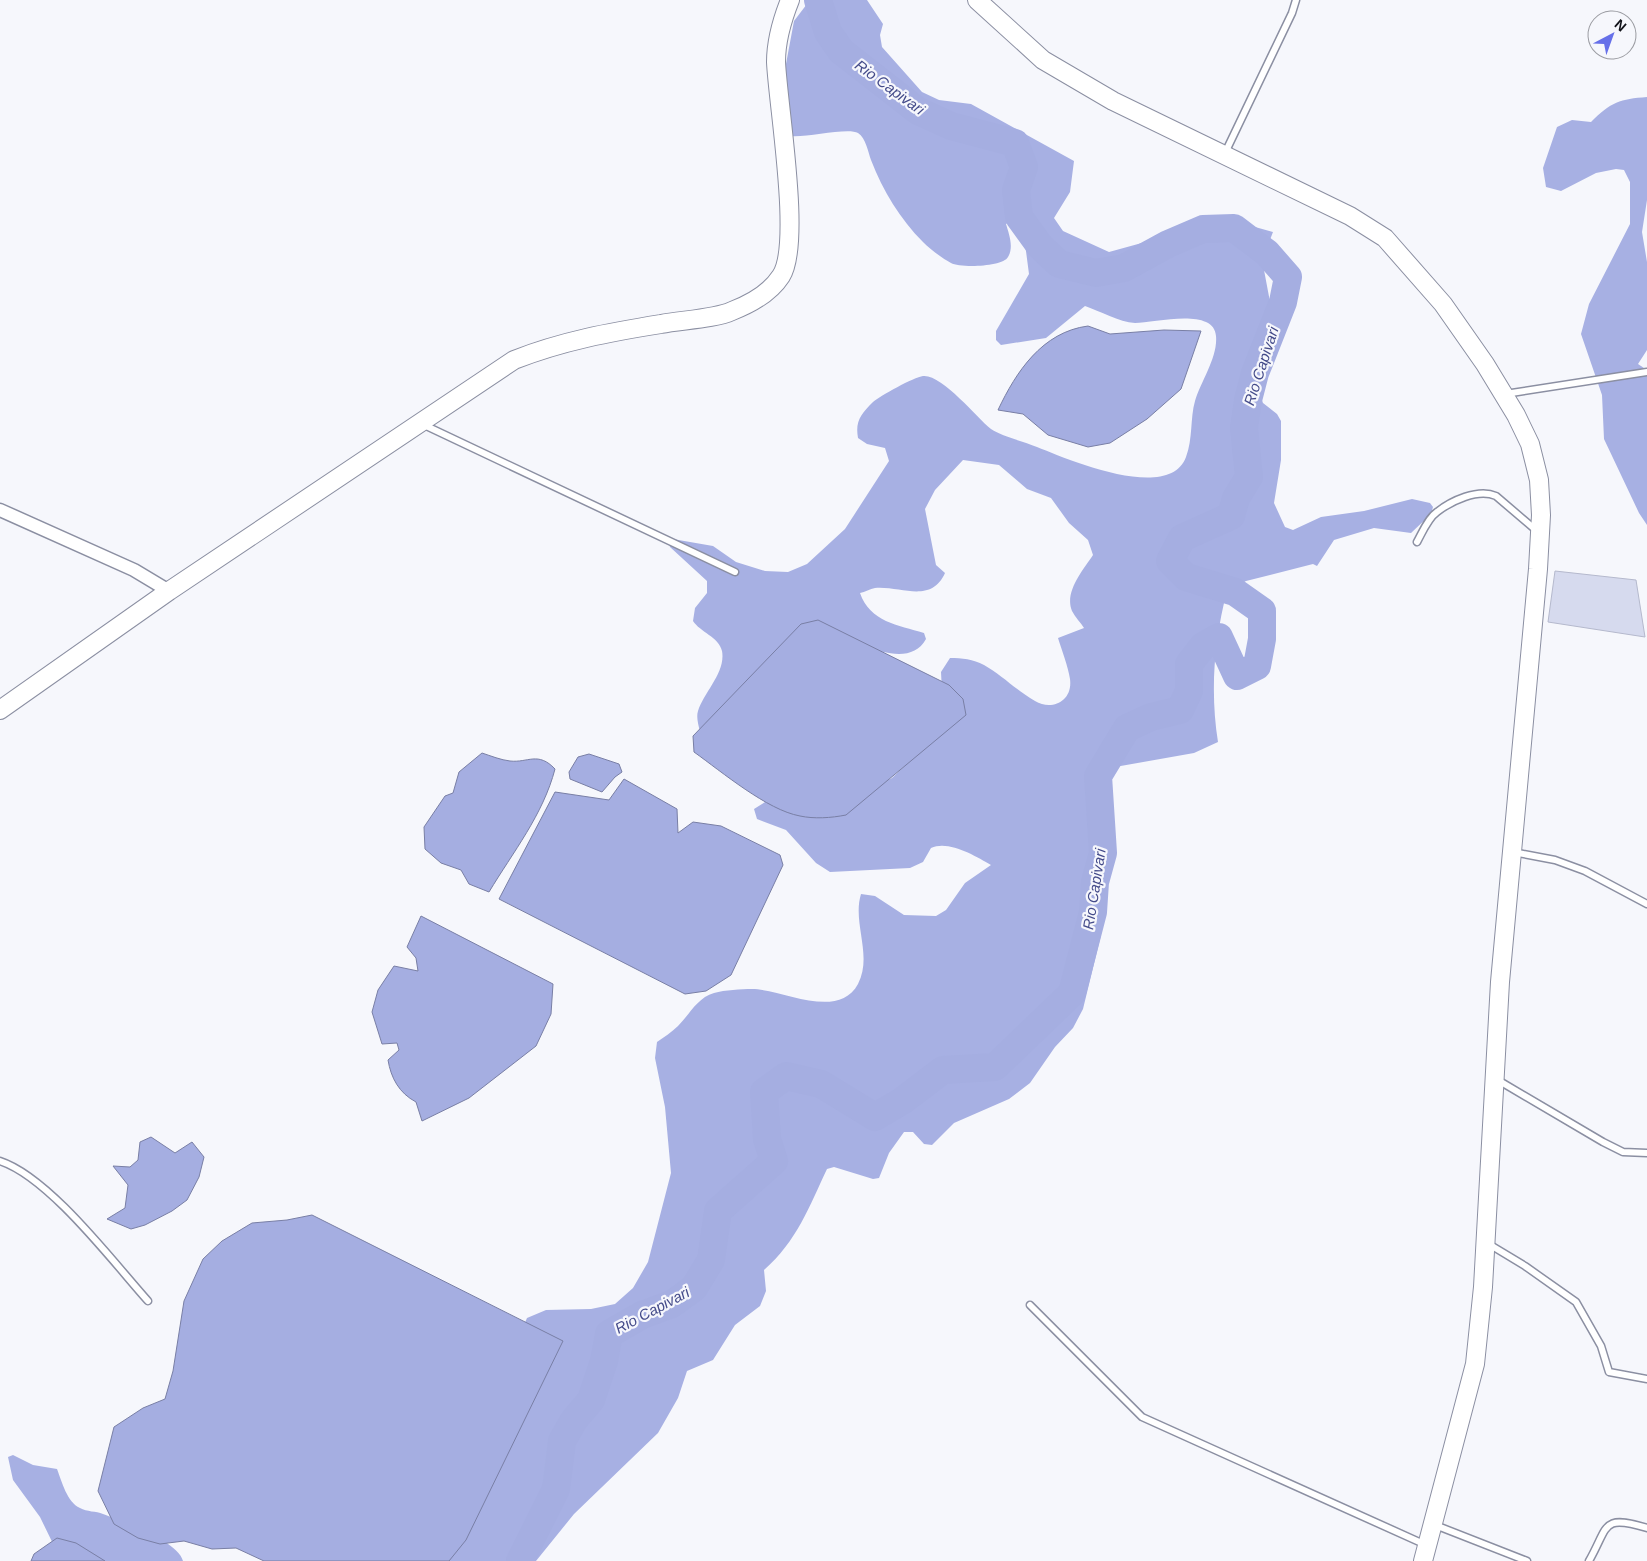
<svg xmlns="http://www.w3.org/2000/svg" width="1647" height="1561" font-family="Arial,sans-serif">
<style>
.forest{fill:#a7b0e3}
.water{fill:#a5aee1;stroke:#797fa5}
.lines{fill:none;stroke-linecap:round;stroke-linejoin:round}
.river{stroke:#a5aee1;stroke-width:28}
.building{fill:#d6daee;stroke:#b5b9cd}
.lane-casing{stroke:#8b8fa2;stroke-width:9}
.street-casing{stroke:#8b8fa2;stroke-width:15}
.secondary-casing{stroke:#8b8fa2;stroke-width:20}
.lane{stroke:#fff;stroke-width:6}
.street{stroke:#fff;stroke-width:12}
.secondary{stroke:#fff;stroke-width:18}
.labels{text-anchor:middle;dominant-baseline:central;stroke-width:4.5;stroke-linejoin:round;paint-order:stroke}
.water-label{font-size:15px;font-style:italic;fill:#444b8a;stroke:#f6f7fc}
</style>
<rect width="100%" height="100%" fill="#f6f7fc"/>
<path class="forest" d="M 810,0 L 867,0 L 883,24 L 880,35 L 882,47 L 922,92 L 939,100 L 971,104 L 1074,161 L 1070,192 L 1054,218 L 1063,231 L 1109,252 L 1207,225 L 1248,225 L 1273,232 L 1266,250 L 1264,270 L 1274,323 L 1271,352 L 1260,395 L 1263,403 L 1277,414 L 1281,421 L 1281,460 L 1274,503 L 1285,527 L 1293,530 L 1321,517 L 1364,511 L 1412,499 L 1430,503 L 1433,507 L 1431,514 L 1411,533 L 1374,528 L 1334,540 L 1317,566 L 1313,564 L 1246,581 L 1227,591 C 1214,640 1210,692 1218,742 L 1194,753 L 1115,767 L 1108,775 L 1100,875 L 1101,935 L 1083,1009 L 1073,1028 L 1055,1047 L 1030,1083 L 1009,1099 L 954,1123 L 932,1145 L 924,1144 L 913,1132 L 904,1132 L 889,1153 L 879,1178 L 873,1179 L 834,1167 L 827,1169 C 809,1207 797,1241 764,1270 L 766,1291 L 760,1306 L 735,1325 L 713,1360 L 687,1371 L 678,1398 L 658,1433 L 574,1514 L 536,1561 L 422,1561 L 527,1318 L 546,1310 L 591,1309 L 615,1304 L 633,1288 L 648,1262 L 671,1173 L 665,1107 L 655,1058 L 657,1042 C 664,1037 672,1032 678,1026 C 690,1014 697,998 714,993 C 725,990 741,989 752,989 C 782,989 838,1021 858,984 C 873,955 852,923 861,894 L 875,896 L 904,915 L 936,916 L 946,910 L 965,883 L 991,865 C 975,856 949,840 931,848 L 923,862 L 910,868 L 830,872 L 816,863 L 786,830 L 757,819 L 754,809 L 765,802 L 809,803 L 849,798 L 892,778 L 921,750 L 943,711 L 941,672 L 950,658 C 962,658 973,659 984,665 C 1002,675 1017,691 1035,701 C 1052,711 1073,701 1070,679 C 1068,666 1062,651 1058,638 L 1084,628 C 1081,623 1075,617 1072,611 C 1064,592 1083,570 1093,555 L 1088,540 L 1069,523 L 1051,498 L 1027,489 L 999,465 L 963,460 L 935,490 L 925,509 L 936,565 L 945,573 C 931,604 902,586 875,588 C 870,589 865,592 860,593 C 870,622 898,625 924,633 L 926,639 C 909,671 859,643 834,634 L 704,745 C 702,736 695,720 698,711 C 704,692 726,672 722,651 C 719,637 700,632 693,621 L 695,608 L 707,593 L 707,581 L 670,547 L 667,538 L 713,546 L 736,562 L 765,571 L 788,572 L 807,564 L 845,529 L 889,461 L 885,448 L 867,444 L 858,438 C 855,421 861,414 873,402 C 880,396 914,377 923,376 C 942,374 976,417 991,429 C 1003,437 1023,441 1037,447 C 1067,459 1169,503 1186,457 C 1193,439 1190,418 1195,401 C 1201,381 1218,357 1216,336 C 1214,307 1154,323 1135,323 C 1119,322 1100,311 1085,306 L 1046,338 L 1001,345 L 996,340 L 996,331 L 1029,274 L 1024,236 L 1017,225 L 1010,222 L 1006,224 C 1009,234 1014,247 1008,257 C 1003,267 960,268 951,263 C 942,258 931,250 923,242 C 900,219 883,191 871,160 C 868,152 866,138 858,133 C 848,127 806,138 790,136 L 780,96 L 794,21 Z
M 1647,97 L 1647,200 L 1642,232 L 1647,262 L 1647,350 L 1638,364 L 1647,370 L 1647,525 L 1639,513 L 1604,439 L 1602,395 L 1581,334 L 1589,304 L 1630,224 L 1630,182 L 1624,170 L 1616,169 L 1596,173 L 1561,191 L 1546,187 L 1543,168 L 1557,127 L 1572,120 L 1591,122 C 1611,102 1620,99 1647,97 Z
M 13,1455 L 33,1465 L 57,1469 C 62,1482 67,1502 80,1508 C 87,1512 96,1511 103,1514 C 122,1521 178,1541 183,1561 L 69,1561 L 59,1556 L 40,1517 L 13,1480 L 8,1457 Z"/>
<path class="water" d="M 1088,326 L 1110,334 L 1164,330 L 1201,331 L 1181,389 L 1147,419 L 1110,443 L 1088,447 L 1048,435 L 1023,414 L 998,410 C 1016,372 1042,332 1088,326 Z
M 818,620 L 949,685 L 963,699 L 966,715 L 846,815 C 831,818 814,819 800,816 C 767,810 722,772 694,752 L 693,736 L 801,624 Z
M 482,753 C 491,756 501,760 510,761 C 528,763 538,751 555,769 C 543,815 513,852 489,892 L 469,884 L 461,870 L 441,863 L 425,849 L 424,827 L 445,796 L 453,793 L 459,772 Z
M 589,754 L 619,764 L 622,772 L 615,777 L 602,792 L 570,779 L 569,772 L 578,757 Z
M 624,779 L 677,809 L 678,833 L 693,822 L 721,826 L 780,855 L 783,865 L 731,975 L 706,991 L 685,994 L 499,899 L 555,792 L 609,800 Z
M 421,916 L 553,984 L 551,1014 L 536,1046 L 469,1098 L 422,1121 L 416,1102 C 399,1093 391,1078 388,1060 L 399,1050 L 397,1043 L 382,1044 L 372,1012 L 378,990 L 394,966 L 418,971 L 416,958 L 407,947 Z
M 151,1137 L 175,1153 L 192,1142 L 204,1157 L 199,1177 L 187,1200 L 172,1211 L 145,1225 L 131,1229 L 107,1219 L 125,1208 L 128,1185 L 113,1166 L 130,1167 L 138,1160 L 140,1142 Z
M 312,1215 L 563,1341 L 466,1540 L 449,1561 L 264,1561 L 236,1548 L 212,1549 L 184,1541 L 160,1544 L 138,1538 L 114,1524 L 98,1491 L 114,1427 L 143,1408 L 165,1399 L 173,1371 L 184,1301 L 203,1259 L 222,1241 L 252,1223 L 287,1220 Z
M 57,1538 L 76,1543 L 105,1561 L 31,1561 L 34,1554 Z"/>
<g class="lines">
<path class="river" d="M 520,1561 L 556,1489 L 562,1441 L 574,1420 L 591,1400 L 604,1361 L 609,1334 L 642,1315 L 672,1304 L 694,1288 L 711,1260 L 718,1211 L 774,1161 L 767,1139 L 764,1092 L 786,1076 L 821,1084 L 875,1117 L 902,1101 L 943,1070 L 995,1067 L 1072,993 L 1093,912 L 1095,882 L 1103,853 L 1098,776 L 1127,728 L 1151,717 L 1180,710 L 1189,691 L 1189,664 L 1203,646 L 1219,637 L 1237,676 L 1257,666 L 1262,639 L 1262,611 L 1235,592 L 1186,577 L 1170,561 L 1182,538 L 1231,516 L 1236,498 L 1249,477 L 1244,428 L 1248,400 L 1255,373 L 1283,302 L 1288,277 L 1267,253 L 1234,228 L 1203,229 L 1168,244 L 1124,268 L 1096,273 L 1059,264 L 1040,246 L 1019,217 L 1016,190 L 1024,167 L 1015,143 L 951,126 L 918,111 L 841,51 L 828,32 L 818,0"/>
</g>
<path class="building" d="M 1555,571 L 1636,580 L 1645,637 L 1548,622 Z"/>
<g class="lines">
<defs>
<path id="lane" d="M 1225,153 L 1292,13 L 1296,0
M 1505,394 L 1647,372
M 422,424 L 735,572
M 1417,542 C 1422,533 1428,518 1437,512 C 1451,501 1478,488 1496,496 L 1537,531
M 1513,852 L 1555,860 L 1585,871 L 1647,904
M 1496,1079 L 1603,1142 L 1623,1152 L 1647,1153
M 0,1161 C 49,1177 113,1262 148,1301
M 1487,1243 L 1525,1266 L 1576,1302 L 1601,1346 L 1609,1372 L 1647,1379
M 1030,1305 L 1142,1417 L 1426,1545
M 1435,1525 L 1527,1561
M 1589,1561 C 1609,1526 1601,1514 1647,1528"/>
<path id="street" d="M 0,510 L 134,570 L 169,591"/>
<path id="secondary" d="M 977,0 L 1043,60 L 1113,101 L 1350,216 L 1385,238 L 1443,304 L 1485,364 L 1516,415 L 1530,444 L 1539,480 L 1541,515 L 1538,569 L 1500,982 L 1483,1287 L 1475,1364 L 1423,1561
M 0,710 L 169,591 L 514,360 C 562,341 611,332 661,324 C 681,320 715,319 732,311 C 750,304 770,293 781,276 C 802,244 778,106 776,62 C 776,40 782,20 790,0"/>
</defs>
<use href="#lane" class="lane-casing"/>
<use href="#street" class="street-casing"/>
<use href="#secondary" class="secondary-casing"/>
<use href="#lane" class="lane"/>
<use href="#street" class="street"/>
<use href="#secondary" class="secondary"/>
</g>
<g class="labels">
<g class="water-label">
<text transform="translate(890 87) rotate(36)">Rio Capivari</text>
<text transform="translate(1261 366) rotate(-72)">Rio Capivari</text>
<text transform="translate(1094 889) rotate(-81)">Rio Capivari</text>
<text transform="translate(652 1310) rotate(-28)">Rio Capivari</text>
</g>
</g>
<g transform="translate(1612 35) rotate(41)"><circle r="24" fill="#f6f7fc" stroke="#9a9ba1"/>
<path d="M0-4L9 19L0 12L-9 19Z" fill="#6670e9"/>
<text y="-8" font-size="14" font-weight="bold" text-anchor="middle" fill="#111219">N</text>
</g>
</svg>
